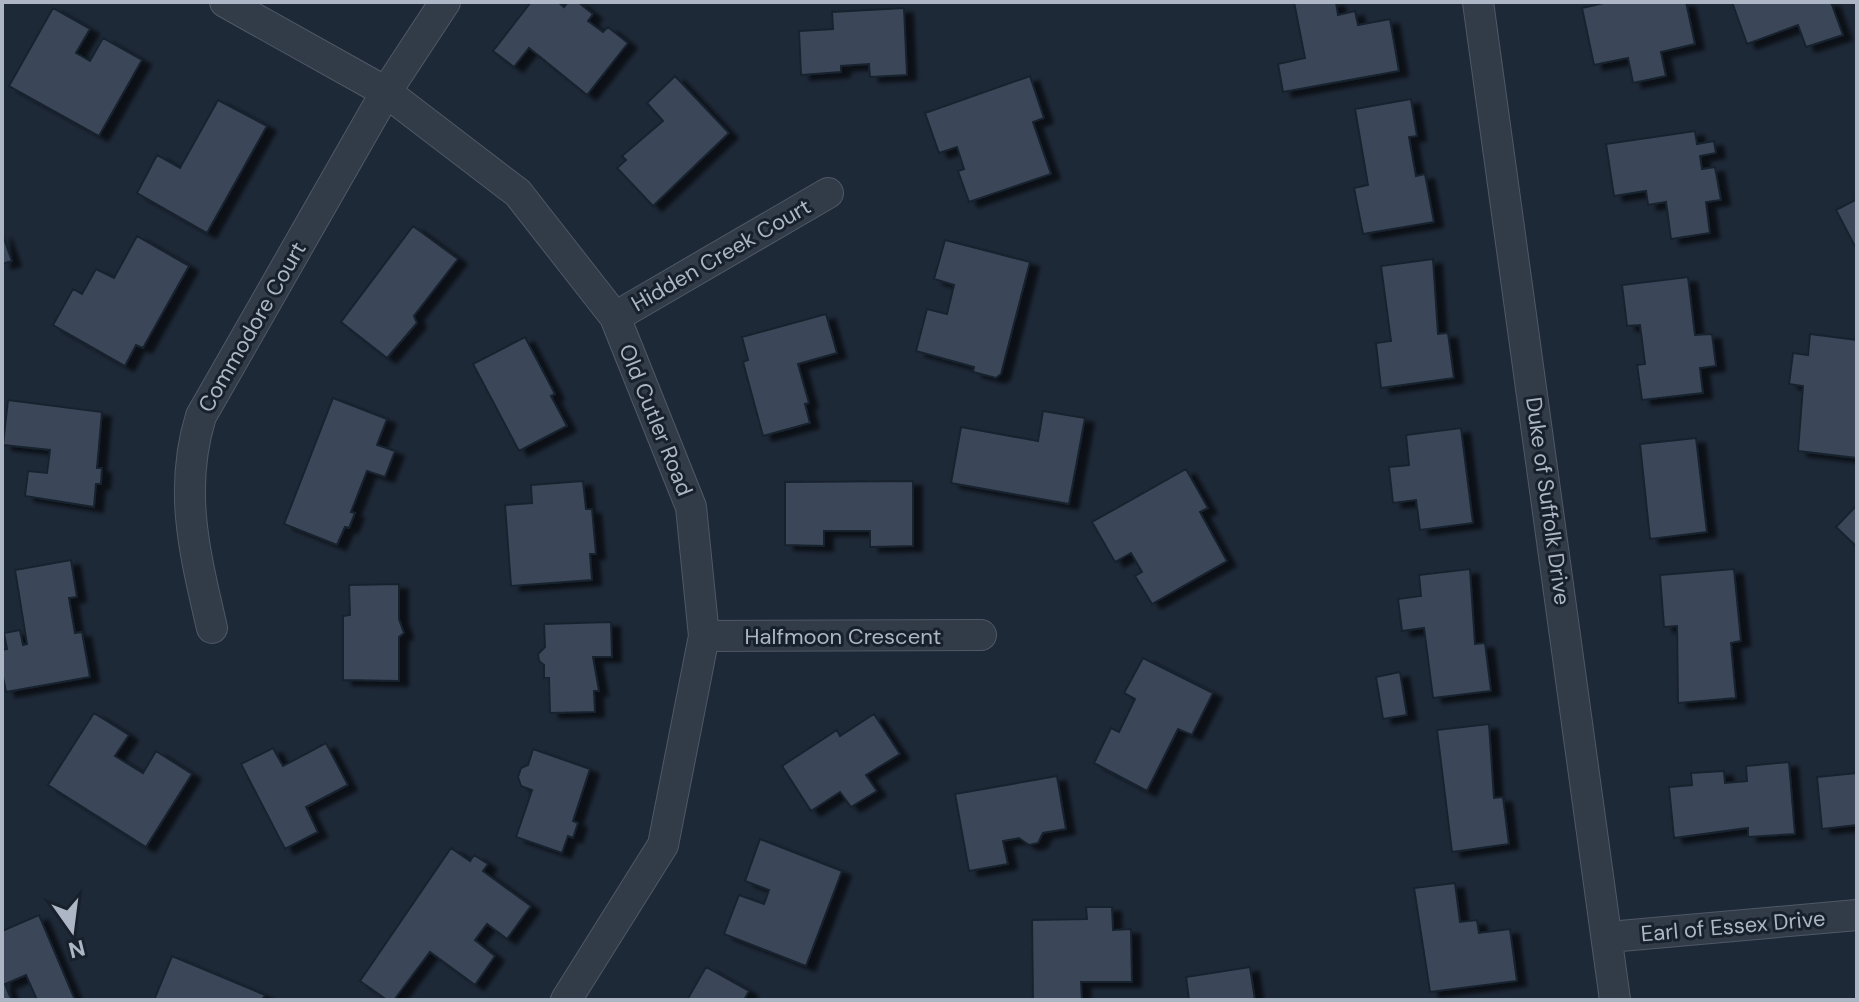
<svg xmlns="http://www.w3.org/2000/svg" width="1859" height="1002" font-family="'DM Sans',sans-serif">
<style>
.building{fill:#3a4758;stroke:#19222e;stroke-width:2;filter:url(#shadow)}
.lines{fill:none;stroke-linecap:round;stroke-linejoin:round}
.minor-casing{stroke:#4f5966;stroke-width:32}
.minor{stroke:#323b48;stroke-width:30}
.labels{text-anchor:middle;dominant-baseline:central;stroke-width:6;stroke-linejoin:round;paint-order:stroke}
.street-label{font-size:22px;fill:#acb6c5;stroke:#18202c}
</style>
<defs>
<filter id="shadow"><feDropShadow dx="9" dy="5" stdDeviation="2" flood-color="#0009"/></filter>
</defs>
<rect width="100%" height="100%" fill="#1e2938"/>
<path class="building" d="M 531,2 L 558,2 L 564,7 L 568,2 L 578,2 L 593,14 L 588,21 L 603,32 L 608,27 L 628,43 L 587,95 L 529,48 L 514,67 L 493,51 Z
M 1294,2 L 1336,2 L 1338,15 L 1355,11 L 1358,25 L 1390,19 L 1399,71 L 1283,92 L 1278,64 L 1305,58 Z
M 1608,2 L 1686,2 L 1695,44 L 1661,52 L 1666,76 L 1633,83 L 1628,58 L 1594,65 L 1582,8 Z
M 1732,2 L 1831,2 L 1843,35 L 1806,47 L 1798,25 L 1747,44 Z
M 53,8 L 90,29 L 76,53 L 90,61 L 103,38 L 142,60 L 99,136 L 9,86 Z
M 904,8 L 907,75 L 870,77 L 869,64 L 841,66 L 841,72 L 801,75 L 799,31 L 833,29 L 832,12 Z
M 675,76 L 729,133 L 653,206 L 617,168 L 626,160 L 622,156 L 663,121 L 647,103 Z
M 1030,76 L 1044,118 L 1033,122 L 1051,174 L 969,202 L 958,171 L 964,169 L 957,147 L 939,153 L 925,113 Z
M 1411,99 L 1417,136 L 1409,137 L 1416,176 L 1425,174 L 1434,222 L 1363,234 L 1354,188 L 1368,185 L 1355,109 Z
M 218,100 L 267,126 L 207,233 L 137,193 L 157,155 L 180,168 Z
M 1695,131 L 1697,144 L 1714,141 L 1716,153 L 1700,156 L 1702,169 L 1715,167 L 1721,200 L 1706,202 L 1710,233 L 1671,239 L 1666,202 L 1648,205 L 1646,191 L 1614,196 L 1606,144 Z
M 1857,199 L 1857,250 L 1836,210 Z
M 413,226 L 458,259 L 414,316 L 417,323 L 387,358 L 341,322 Z
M 2,233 L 12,261 L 2,264 Z
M 137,236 L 189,266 L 143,348 L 136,345 L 125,366 L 53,325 L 73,289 L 82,294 L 96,269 L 114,278 Z
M 945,240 L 1030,262 L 1001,374 L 996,378 L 973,372 L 974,367 L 916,351 L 927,309 L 947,314 L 954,285 L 934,279 Z
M 1433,259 L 1438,334 L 1448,333 L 1454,378 L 1381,388 L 1376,343 L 1391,341 L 1381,266 Z
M 1688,277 L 1695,335 L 1712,334 L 1716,366 L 1700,368 L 1703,393 L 1642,400 L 1637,365 L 1645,364 L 1640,325 L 1627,326 L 1622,285 Z
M 826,314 L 837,353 L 798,364 L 809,403 L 805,404 L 810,423 L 763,436 L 743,362 L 748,360 L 742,337 Z
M 1810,334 L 1857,340 L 1857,458 L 1798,451 L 1803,386 L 1789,384 L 1793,353 L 1808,355 Z
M 525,337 L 555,394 L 551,396 L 567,426 L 519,451 L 473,364 Z
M 333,398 L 387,419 L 377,445 L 395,451 L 385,477 L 367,471 L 351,512 L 355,513 L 349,528 L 345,527 L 337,545 L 284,524 Z
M 8,400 L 102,412 L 97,468 L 102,468 L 101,484 L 96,484 L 94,507 L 25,496 L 28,471 L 47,473 L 50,450 L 3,445 Z
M 1043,411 L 1085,418 L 1069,504 L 951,483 L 961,427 L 1038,441 Z
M 1461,428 L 1473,523 L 1420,530 L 1416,500 L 1393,503 L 1389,467 L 1409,465 L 1406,435 Z
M 1696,438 L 1707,532 L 1650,539 L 1640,444 Z
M 1186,469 L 1208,508 L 1200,512 L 1227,561 L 1152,604 L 1135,576 L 1142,572 L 1131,553 L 1115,562 L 1092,522 Z
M 583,481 L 586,509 L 592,509 L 596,554 L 590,554 L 592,580 L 511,586 L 505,505 L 532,503 L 531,485 Z
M 913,481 L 913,546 L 870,547 L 870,531 L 824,531 L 824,546 L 785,545 L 785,482 Z
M 1857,505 L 1857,547 L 1836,527 Z
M 71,560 L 77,597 L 69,598 L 75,633 L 82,632 L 90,677 L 6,692 L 2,672 L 2,650 L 7,649 L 4,633 L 20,630 L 23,645 L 27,644 L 15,570 Z
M 1470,569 L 1475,644 L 1485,643 L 1491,691 L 1433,698 L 1424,628 L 1402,631 L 1398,599 L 1421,596 L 1419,575 Z
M 1734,569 L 1741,641 L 1731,643 L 1736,698 L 1678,703 L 1677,626 L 1664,627 L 1660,575 Z
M 399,584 L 399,619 L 404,633 L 399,637 L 399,681 L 343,680 L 343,616 L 350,615 L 349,585 Z
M 611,622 L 612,657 L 593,657 L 599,691 L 594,691 L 595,712 L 550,713 L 549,678 L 544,678 L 544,665 L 539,661 L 538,654 L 545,647 L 544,624 Z
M 1143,658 L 1213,693 L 1192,735 L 1178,729 L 1147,791 L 1094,763 L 1111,728 L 1119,732 L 1135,699 L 1124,693 Z
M 1400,672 L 1407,715 L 1383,719 L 1376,677 Z
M 94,713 L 129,735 L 115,756 L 143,773 L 156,751 L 192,774 L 146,847 L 48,785 Z
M 874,714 L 900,754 L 866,775 L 877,791 L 851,807 L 840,792 L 811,811 L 782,766 L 837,730 L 840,736 Z
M 1489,724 L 1494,798 L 1503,797 L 1509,844 L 1452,852 L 1437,730 Z
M 326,743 L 348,785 L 306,807 L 318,832 L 285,849 L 241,764 L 273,748 L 283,766 Z
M 533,749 L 590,769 L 573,821 L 578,823 L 573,838 L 568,836 L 562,853 L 516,837 L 532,790 L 521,786 L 518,777 L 521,768 L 528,765 Z
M 1789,762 L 1795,834 L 1748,837 L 1748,828 L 1674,838 L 1669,787 L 1692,785 L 1691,773 L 1724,771 L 1725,783 L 1747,781 L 1746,766 Z
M 1857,773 L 1857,825 L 1822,829 L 1817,777 Z
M 1057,776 L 1066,829 L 1043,833 L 1038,843 L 1029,845 L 1019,838 L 1003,841 L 1008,864 L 969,871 L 955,794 Z
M 760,839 L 842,871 L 806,966 L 724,934 L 739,895 L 764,904 L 769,890 L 745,881 Z
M 451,848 L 470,861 L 474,855 L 488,864 L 483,871 L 531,906 L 507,939 L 487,924 L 475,940 L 495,956 L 475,985 L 430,952 L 394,1000 L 387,1000 L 360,981 Z
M 1455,883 L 1460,922 L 1477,920 L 1479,933 L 1510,929 L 1517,981 L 1430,992 L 1414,888 Z
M 1086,907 L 1112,907 L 1113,930 L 1131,929 L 1132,982 L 1081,982 L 1082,1000 L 1033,1000 L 1032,920 L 1087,919 Z
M 39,915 L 75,1000 L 37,1000 L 26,975 L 5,984 L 11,999 L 2,1000 L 2,931 Z
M 172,956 L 265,995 L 262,1000 L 154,1000 Z
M 706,967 L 749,991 L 744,1000 L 687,1000 Z
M 1250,967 L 1255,1000 L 1189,1000 L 1186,977 Z"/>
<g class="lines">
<defs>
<path id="minor" d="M 225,2 L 386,92 L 518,193 L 615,317 L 691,507 L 704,636 L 663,845 L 566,1000
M 1478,2 L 1615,1000
M 615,317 L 828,193
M 212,628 C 195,554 178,490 201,416 L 386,92 L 445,2
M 704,636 L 981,635
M 1609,937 L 1857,915"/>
</defs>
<use href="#minor" class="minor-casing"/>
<use href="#minor" class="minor"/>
</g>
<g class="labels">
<g class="street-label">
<text transform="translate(721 255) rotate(-30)">Hidden Creek Court</text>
<text transform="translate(252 327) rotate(-60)">Commodore Court</text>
<text transform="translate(656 420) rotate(68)">Old Cutler Road</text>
<text transform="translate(1548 501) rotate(82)">Duke of Suffolk Drive</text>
<text x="843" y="636">Halfmoon Crescent</text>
<text transform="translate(1733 926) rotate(-5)">Earl of Essex Drive</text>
</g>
</g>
<rect width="1859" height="1002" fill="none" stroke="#acb6c5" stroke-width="8"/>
<g transform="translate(72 930) rotate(166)" stroke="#18202c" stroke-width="6" paint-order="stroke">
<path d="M0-6L14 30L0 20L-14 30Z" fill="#acb6c5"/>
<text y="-12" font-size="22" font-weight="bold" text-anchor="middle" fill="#acb6c5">N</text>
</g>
</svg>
